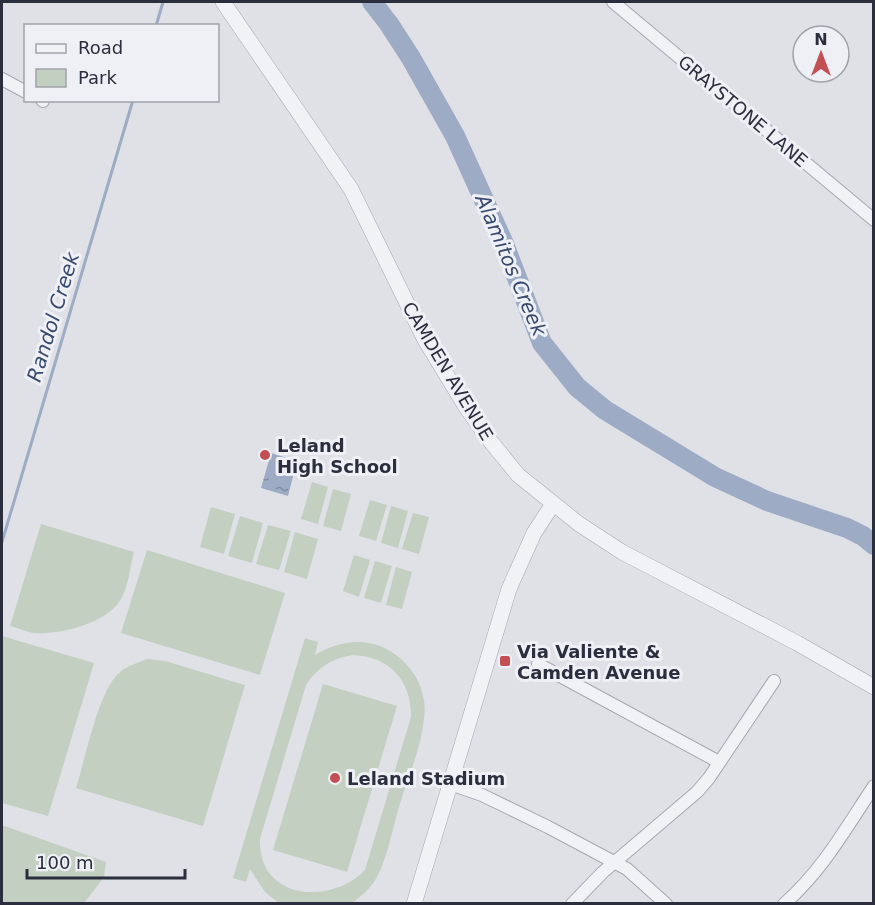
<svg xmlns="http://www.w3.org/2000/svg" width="875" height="905" font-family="'DejaVu Sans',sans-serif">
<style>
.green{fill:#c3d0c1;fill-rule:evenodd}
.water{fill:url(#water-ripples)}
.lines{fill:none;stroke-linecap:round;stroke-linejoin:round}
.stream{stroke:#9dacc4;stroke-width:3}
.river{stroke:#9dacc4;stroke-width:20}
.minor-casing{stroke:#a5a8b1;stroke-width:14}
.tertiary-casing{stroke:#a5a8b1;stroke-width:16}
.minor{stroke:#f1f2f6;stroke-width:12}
.tertiary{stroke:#f1f2f6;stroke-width:15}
.poi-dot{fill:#c14f54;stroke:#eef0f5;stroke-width:2}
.labels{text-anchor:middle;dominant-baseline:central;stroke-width:6;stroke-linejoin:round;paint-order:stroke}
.street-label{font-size:18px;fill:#2a2e3d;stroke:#eef0f5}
.poi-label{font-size:18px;font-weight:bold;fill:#2a2e3d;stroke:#eef0f5;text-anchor:start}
.water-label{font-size:20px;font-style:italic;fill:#38496d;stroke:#eef0f5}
</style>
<defs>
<pattern id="water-ripples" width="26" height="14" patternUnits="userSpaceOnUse" patternTransform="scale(1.5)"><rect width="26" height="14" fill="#9dacc4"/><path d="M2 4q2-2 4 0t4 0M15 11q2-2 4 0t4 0" fill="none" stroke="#808ca0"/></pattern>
</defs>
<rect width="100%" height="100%" fill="#dfe1e7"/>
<path class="green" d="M 312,482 L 328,487 L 318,524 L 301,519 Z
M 333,489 L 351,494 L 341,531 L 323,526 Z
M 370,500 L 387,505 L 376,541 L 359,536 Z
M 391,506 L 408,511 L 398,548 L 381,543 Z
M 211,507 L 235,514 L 224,554 L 200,547 Z
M 413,513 L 429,517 L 419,554 L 402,549 Z
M 240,516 L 263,523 L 252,563 L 228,556 Z
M 41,524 L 134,552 C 130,566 129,584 122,597 C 111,622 61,635 36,633 C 28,633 18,628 10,626 Z
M 268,525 L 291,531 L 279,570 L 256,564 Z
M 295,532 L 318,539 L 307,579 L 284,572 Z
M 147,550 L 285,593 L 260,675 L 121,633 Z
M 354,555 L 370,560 L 359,597 L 343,591 Z
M 375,561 L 392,566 L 381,603 L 364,598 Z
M 396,567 L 412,572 L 402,609 L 386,605 Z
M 2,636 L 94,663 L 48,816 L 2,803 Z
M 305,638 L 318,642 L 315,655 C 335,643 358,638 380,646 C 402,655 419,674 423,696 C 425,704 425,712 424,719 C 421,749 407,779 399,807 C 392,830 388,856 377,877 C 371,888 362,896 352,903 L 279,903 L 265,892 L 250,869 L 246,882 L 233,878 ZM 353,655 C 389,656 412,681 411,717 L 365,870 C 332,905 258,901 260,839 L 306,685 C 317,668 332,658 353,655 Z
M 147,659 L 165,661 L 245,685 L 203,826 L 76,788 C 85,760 98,693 118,674 C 126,666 137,663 147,659 Z
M 323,684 L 397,706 L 347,872 L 273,850 Z
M 2,825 L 106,862 L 104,877 L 84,903 L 2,903 Z"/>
<path class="water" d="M 271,453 L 297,461 L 288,496 L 261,488 Z"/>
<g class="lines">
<path class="stream" d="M 156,26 L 163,2
M 2,542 L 133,100"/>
<path class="river" d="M 372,2 L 389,24 L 411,58 L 455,136 L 504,244 L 542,343 L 577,387 L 605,410 L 715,477 L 767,501 L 847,528 L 863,536 L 874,545"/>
<defs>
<path id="minor" d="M 613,2 L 874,220
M 2,79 L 26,92
M 42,100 L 43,101
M 538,664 L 719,762
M 450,784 L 482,795 L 548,827 L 627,869 L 666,904
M 572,904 L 603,872 L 697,792 L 709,778 L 774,681
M 784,904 C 822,871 846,828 874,786"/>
<path id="tertiary" d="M 223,2 L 351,189 L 424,338 L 466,407 L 487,437 L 518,475 L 579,524 L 622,552 L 797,643 L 874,687
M 414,904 L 509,589 L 534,533 L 553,504"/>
</defs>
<use href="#minor" class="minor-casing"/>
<use href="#tertiary" class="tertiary-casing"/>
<use href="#minor" class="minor"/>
<use href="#tertiary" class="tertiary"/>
</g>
<g class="poi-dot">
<circle cx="265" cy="455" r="6"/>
<rect x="499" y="655" width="12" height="12" rx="3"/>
<circle cx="335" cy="778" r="6"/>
</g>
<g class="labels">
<g class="street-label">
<text transform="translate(743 111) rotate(40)">GRAYSTONE LANE</text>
<text transform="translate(448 371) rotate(59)">CAMDEN AVENUE</text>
</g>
<g class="poi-label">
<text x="277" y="445">Leland<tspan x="277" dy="21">High School</tspan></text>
<text x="517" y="651">Via Valiente &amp;<tspan x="517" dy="21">Camden Avenue</tspan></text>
<text x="347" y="778">Leland Stadium</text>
</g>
<g class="water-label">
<text transform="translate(511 265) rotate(67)">Alamitos Creek</text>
<text transform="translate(53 317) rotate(-73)">Randol Creek</text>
</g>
</g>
<rect width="875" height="905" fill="none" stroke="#2a2e3d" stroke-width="6"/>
<rect x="24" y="24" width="195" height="78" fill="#eef0f5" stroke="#a0a2ab" stroke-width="1.5"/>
<rect x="36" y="44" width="30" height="9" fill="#f1f2f6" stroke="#a0a2ab" stroke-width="1.5"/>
<text x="78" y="54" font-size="18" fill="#2a2e3d">Road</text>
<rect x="36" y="69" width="30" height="18" fill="#c3d0c1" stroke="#a0a2ab" stroke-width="1.5"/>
<text x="78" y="84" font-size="18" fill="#2a2e3d">Park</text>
<g transform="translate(821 54)"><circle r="28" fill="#eef0f5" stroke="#a0a2ab" stroke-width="1.5"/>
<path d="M0-4.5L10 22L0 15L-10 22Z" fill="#c14f54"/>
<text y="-9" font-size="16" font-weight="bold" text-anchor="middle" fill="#2a2e3d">N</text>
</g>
<path d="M27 869v9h158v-9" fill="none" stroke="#2a2e3d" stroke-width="3"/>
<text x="36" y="869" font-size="18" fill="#2a2e3d" stroke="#eef0f5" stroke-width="4.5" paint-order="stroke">100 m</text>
</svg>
